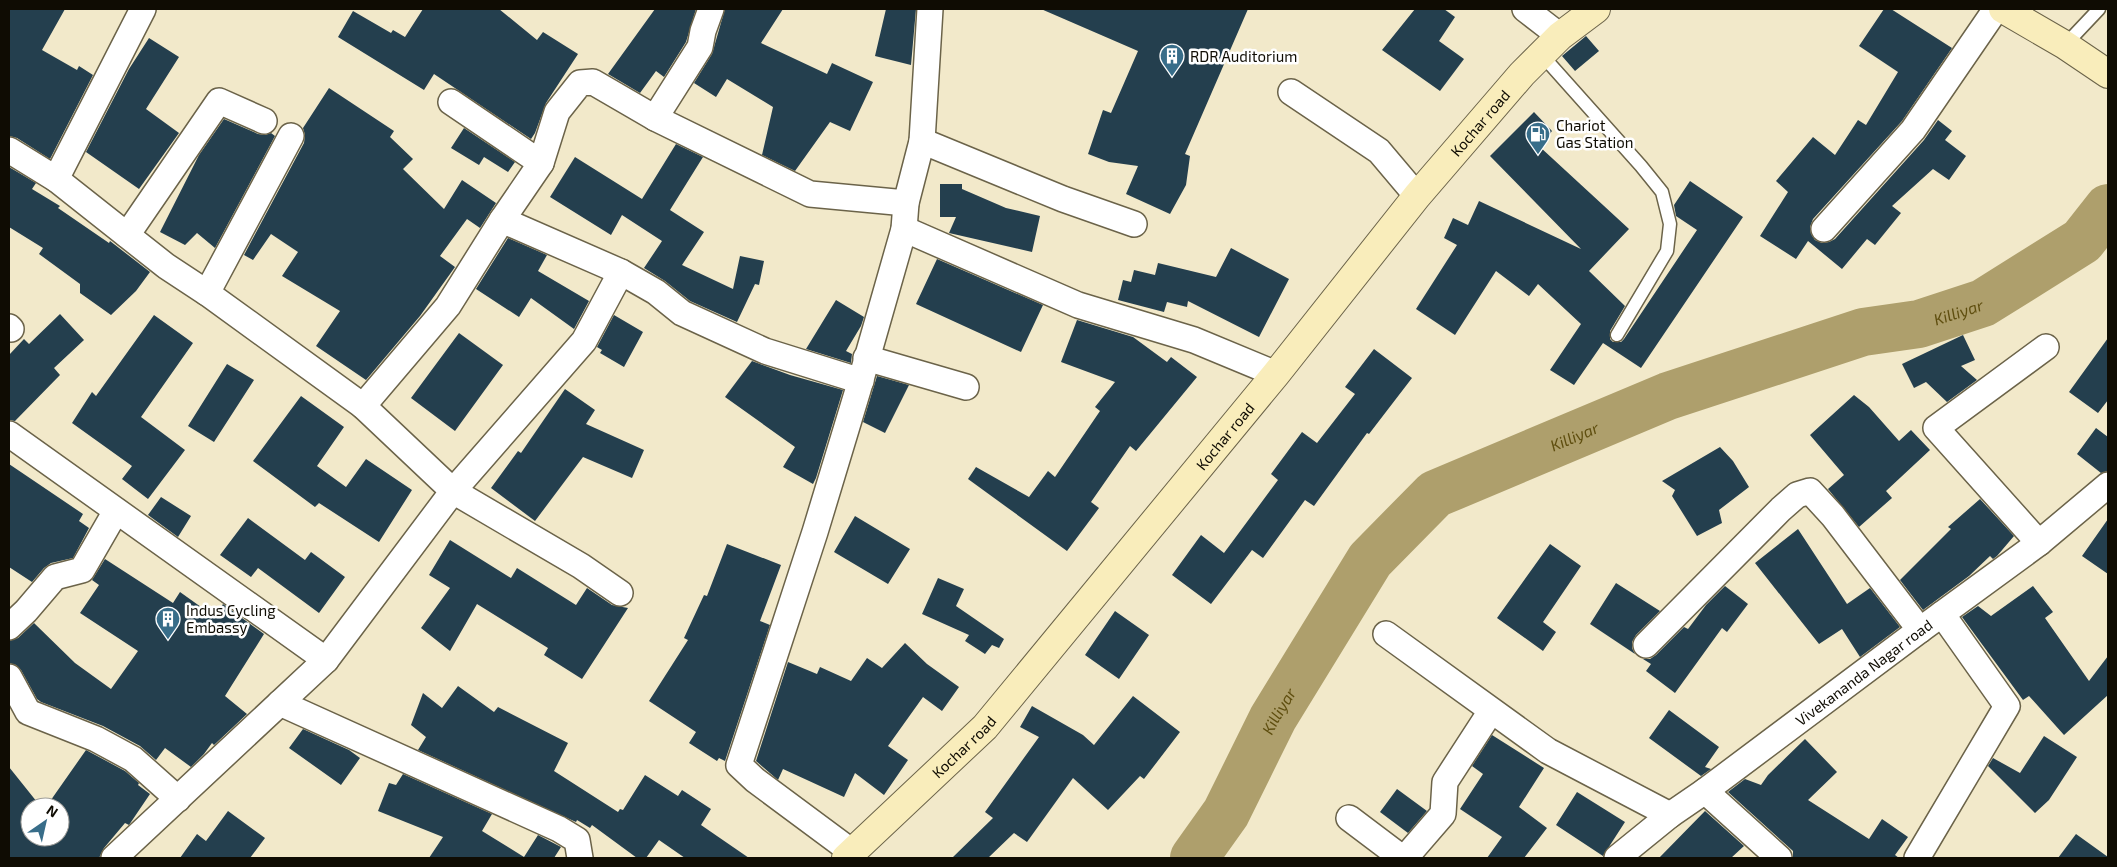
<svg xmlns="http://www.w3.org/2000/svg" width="2117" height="867" font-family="'Exo 2',sans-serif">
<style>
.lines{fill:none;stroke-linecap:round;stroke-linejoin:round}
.river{stroke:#ae9f6c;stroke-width:48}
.building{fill:#243f4e}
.lane-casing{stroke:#6b6349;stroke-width:15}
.street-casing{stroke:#6b6349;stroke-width:28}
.secondary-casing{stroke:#6b6349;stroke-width:30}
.lane{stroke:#fff;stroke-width:12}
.street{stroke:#fff;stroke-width:25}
.secondary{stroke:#f9edbb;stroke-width:28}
.labels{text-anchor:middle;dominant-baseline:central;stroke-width:5;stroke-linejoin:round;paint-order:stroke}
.poi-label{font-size:15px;fill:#0f0c03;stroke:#fff;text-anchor:start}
.street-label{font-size:15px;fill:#0f0c03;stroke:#fff}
.water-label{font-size:16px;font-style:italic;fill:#5f4e0f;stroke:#fff}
</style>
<rect width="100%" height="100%" fill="#f2e9ca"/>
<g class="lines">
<path class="river" id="s1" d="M 1194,858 L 1226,813 L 1273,718 L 1370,560 L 1435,494 L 1668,396 L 1863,332 L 1919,324 L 1983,303 L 2082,241 L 2108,208"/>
</g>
<path class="building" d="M 9,9 L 65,9 L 42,50 L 77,70 L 79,66 L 93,75 L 50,159 L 17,138 L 9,136 Z
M 423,9 L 499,9 L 537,40 L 543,32 L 578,54 L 546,103 L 535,133 L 531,139 L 434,74 L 424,90 L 338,37 L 353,11 L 391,33 L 393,30 L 405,37 Z
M 655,9 L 696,9 L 686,42 L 664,77 L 656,71 L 640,93 L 608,74 Z
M 725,9 L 783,9 L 761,43 L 827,74 L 832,63 L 873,82 L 850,131 L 830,122 L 795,171 L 762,155 L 773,107 L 727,79 L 716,97 L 694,83 L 712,54 Z
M 886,9 L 916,9 L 911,65 L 875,56 Z
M 1041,9 L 1248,9 L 1185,154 L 1190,156 L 1186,185 L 1170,214 L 1126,194 L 1138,166 L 1109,162 L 1088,154 L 1103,110 L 1111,113 L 1138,51 Z
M 1415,9 L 1444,9 L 1455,17 L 1439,41 L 1464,59 L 1440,91 L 1382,50 Z
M 1884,9 L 1891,9 L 1952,48 L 1902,121 L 1813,219 L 1810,227 L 1811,234 L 1815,240 L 1822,243 L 1829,242 L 1835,239 L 1924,140 L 1938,120 L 1952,131 L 1945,140 L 1966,156 L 1949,180 L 1933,169 L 1892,206 L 1901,213 L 1875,245 L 1867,239 L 1842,269 L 1808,241 L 1796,259 L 1760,236 L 1788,192 L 1776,181 L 1813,137 L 1835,155 L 1858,120 L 1866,125 L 1898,72 L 1859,46 Z
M 1586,36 L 1599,51 L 1575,71 L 1562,56 Z
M 149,38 L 179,57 L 146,109 L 179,133 L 139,189 L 86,152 L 129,69 Z
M 329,88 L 394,131 L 390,137 L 413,159 L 403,169 L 444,209 L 462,180 L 496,203 L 480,228 L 467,219 L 440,256 L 455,267 L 420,316 L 366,380 L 316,346 L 340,311 L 282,276 L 298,252 L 271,234 L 253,260 L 244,255 L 304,143 L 305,135 L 303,128 Z
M 1534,112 L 1552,131 L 1540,147 L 1629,229 L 1589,271 L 1625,306 L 1610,331 L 1610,339 L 1613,342 L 1621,342 L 1624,339 L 1697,230 L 1676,216 L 1674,205 L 1690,181 L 1743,217 L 1641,368 L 1603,343 L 1574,385 L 1550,370 L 1581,324 L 1538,284 L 1529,296 L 1496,271 L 1455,335 L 1416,309 L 1457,245 L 1444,238 L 1453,218 L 1468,225 L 1479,201 L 1581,249 L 1490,156 Z
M 224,119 L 258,134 L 265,135 L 271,133 L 275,136 L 215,248 L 197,233 L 185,245 L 160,232 L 199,155 Z
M 464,128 L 515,162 L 508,172 L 484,157 L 479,165 L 451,148 Z
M 676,144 L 703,157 L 670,210 L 704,232 L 682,265 L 733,289 L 740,256 L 764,261 L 759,285 L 755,284 L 737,322 L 690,301 L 665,281 L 644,268 L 662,241 L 622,215 L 611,235 L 550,197 L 575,157 L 642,199 Z
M 9,167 L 36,183 L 32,189 L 60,206 L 58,208 L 109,243 L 110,241 L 150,272 L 136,291 L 111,315 L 80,293 L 80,284 L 39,254 L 43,248 L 9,227 Z
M 940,184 L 962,184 L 962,189 L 1006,208 L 1040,216 L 1032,252 L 949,233 L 956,217 L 940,217 Z
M 508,238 L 547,255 L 538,271 L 589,301 L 574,329 L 531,298 L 519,317 L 476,289 Z
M 1231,248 L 1289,279 L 1259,337 L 1188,301 L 1187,307 L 1167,302 L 1164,312 L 1118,300 L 1123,280 L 1131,282 L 1134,270 L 1155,275 L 1158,263 L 1216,277 Z
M 937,259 L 1043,305 L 1021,352 L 916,304 Z
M 836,300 L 864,317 L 861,326 L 846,351 L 852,354 L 851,363 L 806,349 Z
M 60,314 L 84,340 L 54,368 L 60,375 L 15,421 L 9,420 L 9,355 L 24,339 L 29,344 Z
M 154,315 L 193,343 L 141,417 L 185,450 L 148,499 L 122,479 L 132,466 L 72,423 L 92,392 L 96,396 Z
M 614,315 L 643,332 L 624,367 L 600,353 L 602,350 L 597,347 Z
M 1077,320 L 1133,337 L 1167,362 L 1171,357 L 1197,377 L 1136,451 L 1130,446 L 1091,502 L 1099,508 L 1067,551 L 968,479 L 976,467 L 1029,497 L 1048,471 L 1055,477 L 1100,411 L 1095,407 L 1115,382 L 1061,362 Z
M 459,333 L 503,365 L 455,431 L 411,398 Z
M 1963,335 L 1975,360 L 1961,366 L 1977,380 L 1947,402 L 1926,382 L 1914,388 L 1902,364 Z
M 2108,338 L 2108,400 L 2098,413 L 2069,392 Z
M 1374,349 L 1412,378 L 1369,434 L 1367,433 L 1314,506 L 1305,500 L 1263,558 L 1252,550 L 1211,604 L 1172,575 L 1201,535 L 1224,553 L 1278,480 L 1271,474 L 1302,432 L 1317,443 L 1355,394 L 1345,387 Z
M 752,361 L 790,375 L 843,390 L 816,478 L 813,484 L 783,467 L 795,447 L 725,397 Z
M 227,364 L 254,380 L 214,442 L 188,426 Z
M 877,376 L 909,385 L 885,433 L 863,422 Z
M 565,389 L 595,410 L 586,424 L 644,450 L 632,478 L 583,457 L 535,521 L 491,488 L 518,451 L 521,453 Z
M 1854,395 L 1869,407 L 1899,441 L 1911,430 L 1930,450 L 1886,491 L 1892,498 L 1859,527 L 1828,489 L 1844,475 L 1810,435 Z
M 301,396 L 344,427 L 317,466 L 346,487 L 366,459 L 412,490 L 379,542 L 319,503 L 315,507 L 253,461 Z
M 2096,428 L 2108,437 L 2108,471 L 2101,473 L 2077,454 Z
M 1720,447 L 1733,461 L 1749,487 L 1719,510 L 1722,523 L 1697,536 L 1672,496 L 1675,490 L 1662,481 Z
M 9,464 L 83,514 L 79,521 L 89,528 L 73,558 L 51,563 L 44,568 L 32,582 L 9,567 Z
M 161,497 L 191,516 L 178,537 L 148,515 Z
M 1980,499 L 2014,536 L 1997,556 L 1993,559 L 1990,556 L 1969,576 L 1923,610 L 1900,580 L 1951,529 L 1948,527 Z
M 855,516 L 910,549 L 888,584 L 834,552 Z
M 248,518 L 305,560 L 311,552 L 345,577 L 319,613 L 258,568 L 251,577 L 220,555 Z
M 2108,519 L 2108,574 L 2082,556 Z
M 1798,529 L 1847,604 L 1870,588 L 1900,627 L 1860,657 L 1842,629 L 1819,644 L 1755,563 Z
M 450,540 L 511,578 L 517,568 L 576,605 L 587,588 L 612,605 L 628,608 L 582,679 L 544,655 L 548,648 L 477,604 L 450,651 L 421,628 L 450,588 L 429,575 Z
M 727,544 L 781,565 L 760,621 L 770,625 L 725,761 L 719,758 L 717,761 L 689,743 L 696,732 L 649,701 L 688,640 L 684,638 L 704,595 L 707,596 Z
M 1550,544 L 1581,566 L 1543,622 L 1556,632 L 1543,651 L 1497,618 Z
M 105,559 L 173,603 L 180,592 L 215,617 L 223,604 L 264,634 L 225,696 L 247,714 L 214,745 L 212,743 L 204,754 L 191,767 L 165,748 L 156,760 L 140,746 L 103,726 L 41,702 L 37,699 L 21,670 L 16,665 L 9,663 L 9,641 L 18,638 L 34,623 L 75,663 L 111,689 L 138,651 L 80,613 L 99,585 L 92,580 Z
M 938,578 L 964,589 L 956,606 L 1004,639 L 999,648 L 992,645 L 985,654 L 965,641 L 969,635 L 922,614 Z
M 1616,583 L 1660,611 L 1636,635 L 1632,642 L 1632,648 L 1635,654 L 1590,624 Z
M 1725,586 L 1748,604 L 1727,632 L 1722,628 L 1675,693 L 1646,671 L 1651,664 L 1643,659 L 1650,659 L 1656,655 L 1684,627 L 1688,629 L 1706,605 Z
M 2033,586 L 2053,612 L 2045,618 L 2089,681 L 2108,656 L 2108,695 L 2064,735 L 2029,696 L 2023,700 L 1962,617 L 1978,606 L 1991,616 Z
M 1115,611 L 1149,635 L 1119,679 L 1085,655 Z
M 905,643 L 927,664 L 959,687 L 942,711 L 923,697 L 888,746 L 908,760 L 884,795 L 855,773 L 844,797 L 783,769 L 778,780 L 756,761 L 788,662 L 817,674 L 820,667 L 851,681 L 867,658 L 882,668 Z
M 458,686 L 494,712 L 498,707 L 568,743 L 554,771 L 618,812 L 620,809 L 623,810 L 645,775 L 678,796 L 682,790 L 711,809 L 701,825 L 749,858 L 685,858 L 659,840 L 646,858 L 637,858 L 592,825 L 590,828 L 577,820 L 576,822 L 418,750 L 426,737 L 411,725 L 423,693 L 442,708 Z
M 1133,696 L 1180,732 L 1144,779 L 1140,776 L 1108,810 L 1073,778 L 1027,842 L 1014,833 L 988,858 L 952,858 L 993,818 L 985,812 L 1039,737 L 1020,727 L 1032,706 L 1083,735 L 1094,745 Z
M 1669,710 L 1719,747 L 1705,767 L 1711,769 L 1701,776 L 1649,738 Z
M 303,729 L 349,750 L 360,758 L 341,785 L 289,748 Z
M 1492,735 L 1544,768 L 1519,807 L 1547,828 L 1524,858 L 1487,858 L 1502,837 L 1460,809 L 1483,774 L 1472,766 Z
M 2044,736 L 2077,757 L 2049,800 L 2035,813 L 1988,766 L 1993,758 L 2020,773 Z
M 1805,739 L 1837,772 L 1808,800 L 1869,839 L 1882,819 L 1908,837 L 1895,855 L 1899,858 L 1793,858 L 1793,851 L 1728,792 L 1745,779 L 1761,785 L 1768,775 Z
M 86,750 L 125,771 L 139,783 L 138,785 L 150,794 L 129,825 L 125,823 L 104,848 L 99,858 L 9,858 L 9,767 L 41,807 L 30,807 L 30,837 L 60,837 L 60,807 L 46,807 Z
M 403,774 L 492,814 L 482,831 L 524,857 L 538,835 L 561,847 L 554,858 L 429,858 L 443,837 L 378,811 L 389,783 L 396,785 Z
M 1397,789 L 1427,811 L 1408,833 L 1380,812 Z
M 1577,792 L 1625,822 L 1603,856 L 1556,825 Z
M 228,811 L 265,838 L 250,858 L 180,858 L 197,834 L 206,841 Z
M 1705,811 L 1744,846 L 1731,858 L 1659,858 Z
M 2076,834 L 2108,857 L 2108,858 L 2058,858 Z"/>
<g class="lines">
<defs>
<path id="lane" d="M 2065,45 L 2099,9
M 1541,54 L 1641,166 L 1662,192 L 1670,224 L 1667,251 L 1617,335"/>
<g id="street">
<path d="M 1525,9 L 1560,36"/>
<path d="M 1291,92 L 1379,151 L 1417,196"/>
<path d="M 451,102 L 541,163"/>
<path d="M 655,118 L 700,47 L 703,31 L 711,9"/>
<path d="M 922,141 L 1063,199 L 1134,224"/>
<path d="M 9,150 L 56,179 L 166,266 L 207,293 L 363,406 L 453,491 L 326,660 L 114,858"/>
<path d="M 56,179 L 143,9"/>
<path d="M 502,220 L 621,272 L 656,292 L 682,313 L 765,351 L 861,381"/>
<path d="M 904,229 L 1078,305 L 1194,340 L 1276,374"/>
<path d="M 1824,229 L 1913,130 L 1996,9"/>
<path d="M 127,235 L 219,101 L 264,121"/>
<path d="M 207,293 L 291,136"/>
<path d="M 9,327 L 11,329"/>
<path d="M 866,358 L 966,387"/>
<path d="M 363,406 L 448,306 L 502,220 L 541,163 L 557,112 L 580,83 L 593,82 L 655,118 L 810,194 L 906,203"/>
<path d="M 9,434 L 326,660"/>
<path d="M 2039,543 L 1936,428 L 2046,347"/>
<path d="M 620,593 L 581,566 L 453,491 L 584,341 L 621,272"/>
<path d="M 9,627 L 26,611 L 55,577 L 82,570 L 116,511"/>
<path d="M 1386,634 L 1548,751 L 1670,815"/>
<path d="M 1646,645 L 1781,509 L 1797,495 L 1810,491 L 1833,516 L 1920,630"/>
<path d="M 9,677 L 28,712 L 96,739 L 133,759 L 178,799"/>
<path d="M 280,703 L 559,829 L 577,840 L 580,858"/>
<path d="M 1705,791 L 1779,858"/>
<path d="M 1349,818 L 1402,858"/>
<path d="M 852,852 L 755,780 L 739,765 L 815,532 L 858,390 L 904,229 L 906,203 L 922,141 L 930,9"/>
<path d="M 1405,858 L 1443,814 L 1445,782 L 1491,711"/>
<path id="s2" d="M 1617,858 L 1670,815 L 1705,791 L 1920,630 L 2039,543 L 2108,485"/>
<path d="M 1917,858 L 2007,706 L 1942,614"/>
</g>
<g id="secondary">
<path d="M 2003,9 L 2065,45 L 2108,74"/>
<path id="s3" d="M 846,858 L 985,727 L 1276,374 L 1417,196 L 1522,74 L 1560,36 L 1596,9"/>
</g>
</defs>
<use href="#lane" class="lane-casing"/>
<use href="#street" class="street-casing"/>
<use href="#secondary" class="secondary-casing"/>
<use href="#lane" class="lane"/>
<use href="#street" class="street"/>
<use href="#secondary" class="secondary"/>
</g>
<defs>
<symbol id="building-pin" viewBox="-11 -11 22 30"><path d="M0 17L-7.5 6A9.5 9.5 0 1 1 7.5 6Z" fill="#386d89" stroke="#fff"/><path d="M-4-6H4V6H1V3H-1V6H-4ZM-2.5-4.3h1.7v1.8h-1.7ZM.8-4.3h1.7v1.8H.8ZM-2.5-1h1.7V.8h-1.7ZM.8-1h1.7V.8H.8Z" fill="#fff"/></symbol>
<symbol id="fuel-pin" viewBox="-11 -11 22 30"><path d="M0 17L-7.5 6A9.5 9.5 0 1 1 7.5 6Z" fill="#386d89" stroke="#fff"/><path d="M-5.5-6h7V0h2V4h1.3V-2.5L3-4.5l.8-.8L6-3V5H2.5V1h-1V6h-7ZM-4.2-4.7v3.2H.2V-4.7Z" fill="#fff"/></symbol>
</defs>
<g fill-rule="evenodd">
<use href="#building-pin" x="1158" y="42" width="28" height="38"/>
<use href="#fuel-pin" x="1524" y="120" width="28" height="38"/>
<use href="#building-pin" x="154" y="605" width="28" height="38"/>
</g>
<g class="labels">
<g class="poi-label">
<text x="1190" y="56">RDR Auditorium</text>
<text x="1556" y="125">Chariot<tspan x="1556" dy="17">Gas Station</tspan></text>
<text x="186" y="610">Indus Cycling<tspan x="186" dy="17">Embassy</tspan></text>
</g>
<g class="street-label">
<text stroke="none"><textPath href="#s3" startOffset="972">Kochar road</textPath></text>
<text stroke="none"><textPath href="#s3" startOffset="568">Kochar road</textPath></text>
<text stroke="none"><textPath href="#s2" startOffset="309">Vivekananda Nagar road</textPath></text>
<text stroke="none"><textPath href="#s3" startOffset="162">Kochar road</textPath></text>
</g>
<g class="water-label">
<text stroke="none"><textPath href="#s1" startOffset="995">Killiyar</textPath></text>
<text stroke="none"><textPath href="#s1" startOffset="590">Killiyar</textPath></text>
<text stroke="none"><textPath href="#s1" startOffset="170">Killiyar</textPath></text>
</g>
</g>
<rect width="2117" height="867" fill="none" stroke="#0f0c03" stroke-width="20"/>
<g transform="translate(45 822) rotate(34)"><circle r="24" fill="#ffffff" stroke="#9f9e9a"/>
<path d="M0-4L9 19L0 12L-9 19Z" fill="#386d89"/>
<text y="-8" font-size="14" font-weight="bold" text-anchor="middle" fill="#0f0c03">N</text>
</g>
</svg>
